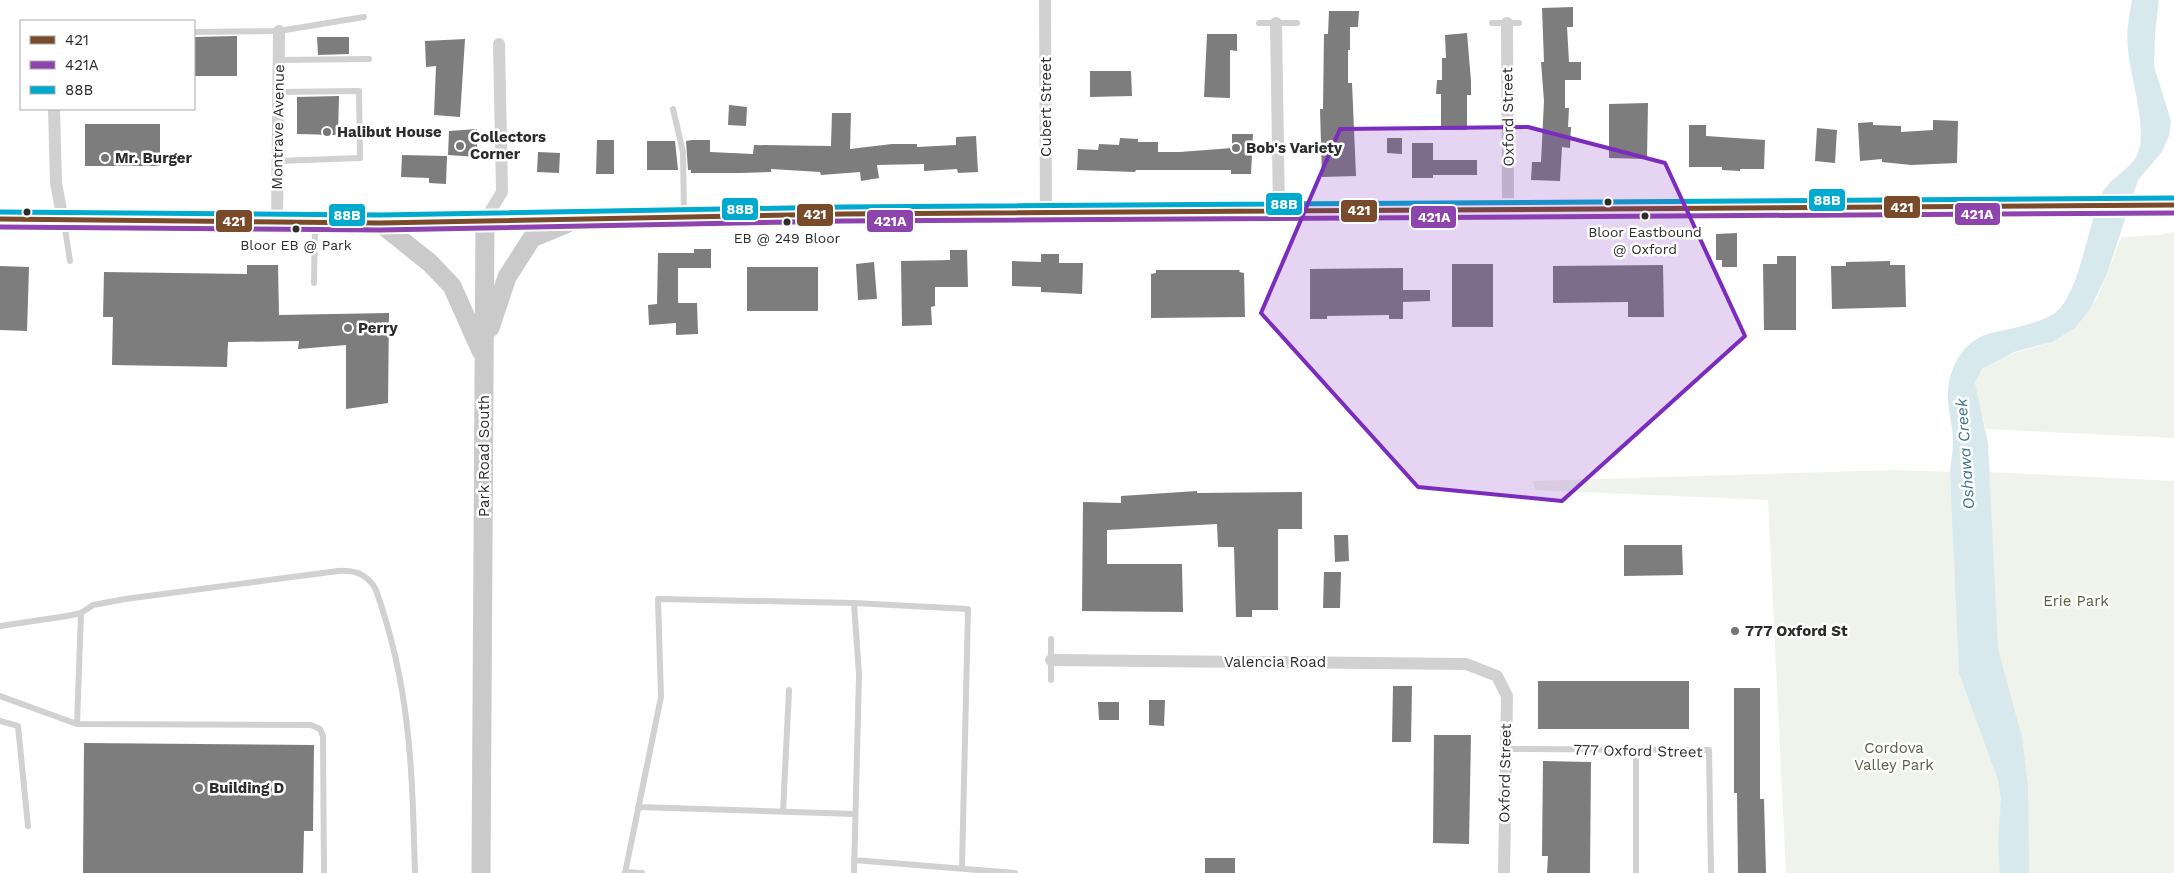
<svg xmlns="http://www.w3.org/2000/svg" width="2174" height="873" font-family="'Work Sans',sans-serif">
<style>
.green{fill:#f0f3eb}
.water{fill:#d8e9ee}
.building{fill:#7d7d7d}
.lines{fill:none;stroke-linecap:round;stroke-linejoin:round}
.service{stroke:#d1d1d1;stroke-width:6}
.minor{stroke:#d1d1d1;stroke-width:12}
.secondary{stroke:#cacaca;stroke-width:19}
.bus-1-casing{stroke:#fff;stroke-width:9}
.bus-2-casing{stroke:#fff;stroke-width:9}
.bus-3-casing{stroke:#fff;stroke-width:9}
.bus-1{stroke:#7a4b2a;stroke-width:5}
.bus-2{stroke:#8e44ad;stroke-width:5}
.bus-3{stroke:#00a9ce;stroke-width:5}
.marked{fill:#7b2cbf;fill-opacity:0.2;stroke:#7b2cbf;stroke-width:4;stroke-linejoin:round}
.poi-dot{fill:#767676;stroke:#fff;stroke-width:2}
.bus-dot{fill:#2c2c2c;stroke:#fff;stroke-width:2}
.labels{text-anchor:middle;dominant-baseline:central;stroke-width:5;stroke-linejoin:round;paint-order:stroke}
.bus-label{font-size:14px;fill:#2c2c2c;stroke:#fff}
.street-label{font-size:15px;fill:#2c2c2c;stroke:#fff}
.poi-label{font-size:15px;font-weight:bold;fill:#2c2c2c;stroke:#fff;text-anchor:start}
.park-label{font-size:15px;fill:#54633d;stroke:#fff}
.water-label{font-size:16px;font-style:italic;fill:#417586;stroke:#fff}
.line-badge{stroke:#fff;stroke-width:2}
.badge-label{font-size:14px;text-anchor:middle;font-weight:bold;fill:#fff}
</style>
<rect width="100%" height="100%" fill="#fff"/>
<path class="green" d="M 2174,232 L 2174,438 L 1986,429 C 1984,415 1970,396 1975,381 C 1985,354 2028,352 2050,342 C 2061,338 2080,319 2088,310 C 2101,297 2114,255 2121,237 L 2158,235 Z
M 1895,470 L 1950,472 L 1951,497 L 1990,500 L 1989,472 L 2174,481 L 2174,873 L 1786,873 L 1768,500 L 1535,490 L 1533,481 Z"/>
<path class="water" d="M 2132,0 L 2159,0 L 2155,34 L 2154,66 L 2171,121 L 2169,136 L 2162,152 L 2138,180 L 2107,274 L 2090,309 L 2075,328 L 2052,342 L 2014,352 L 1982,369 L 1975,383 L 1988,443 L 1998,649 L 2022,737 L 2028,787 L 2029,873 L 2000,873 L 1998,842 L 2001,799 L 1998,780 L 1959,673 L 1950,472 C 1951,462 1953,451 1953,441 C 1953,425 1947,409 1948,392 C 1949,368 1963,341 1988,334 C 2007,329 2041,324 2056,312 C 2078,295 2089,226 2099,199 C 2106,180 2126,173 2136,157 C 2150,133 2130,78 2128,49 C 2126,32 2129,16 2132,0 Z"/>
<path class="building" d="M 1573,7 L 1573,27 L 1567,27 L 1569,62 L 1581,62 L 1581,80 L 1565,80 L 1565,108 L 1569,108 L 1568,127 L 1571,127 L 1570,148 L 1562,147 L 1560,181 L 1531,180 L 1532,162 L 1541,162 L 1544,101 L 1541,62 L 1544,62 L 1542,8 Z
M 1329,11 L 1359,11 L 1358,27 L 1350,27 L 1350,50 L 1348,50 L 1348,83 L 1352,83 L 1356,176 L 1322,177 L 1320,109 L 1323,109 L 1324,34 L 1328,34 Z
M 1467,33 L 1471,81 L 1471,95 L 1467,95 L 1467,130 L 1441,130 L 1441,94 L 1436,94 L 1437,80 L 1442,80 L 1442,58 L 1446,58 L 1445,35 Z
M 1207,34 L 1237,34 L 1237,51 L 1230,50 L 1230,98 L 1204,97 Z
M 237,36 L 237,76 L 194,76 L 194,37 Z
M 317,37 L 349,37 L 349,54 L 318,55 Z
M 465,39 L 460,117 L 434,115 L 436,66 L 426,67 L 425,41 Z
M 1090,71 L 1131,71 L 1132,96 L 1090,97 Z
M 339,96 L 338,135 L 297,134 L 297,97 Z
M 1648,103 L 1647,159 L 1609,158 L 1609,104 Z
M 729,105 L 747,107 L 746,126 L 728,125 Z
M 832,113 L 851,113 L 850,149 L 892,144 L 917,144 L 917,147 L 956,145 L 956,137 L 976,136 L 978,172 L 958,173 L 957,169 L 924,171 L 924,164 L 877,165 L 879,178 L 861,181 L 860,172 L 821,175 L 820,172 L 771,169 L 771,172 L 740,173 L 691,173 L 691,170 L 688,170 L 686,141 L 692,140 L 710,140 L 710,152 L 753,154 L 754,145 L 831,146 Z
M 1933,120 L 1958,121 L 1957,163 L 1911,165 L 1882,162 L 1882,159 L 1860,161 L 1858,123 L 1873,122 L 1873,125 L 1901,126 L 1901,132 L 1933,130 Z
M 85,124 L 160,124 L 160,166 L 85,166 Z
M 1689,125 L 1706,125 L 1706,136 L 1765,140 L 1764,169 L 1740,169 L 1740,171 L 1722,170 L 1722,167 L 1689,167 Z
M 1817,128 L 1837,130 L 1835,163 L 1815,161 Z
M 477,129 L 477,157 L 448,155 L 449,131 Z
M 1232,134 L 1253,134 L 1251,174 L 1231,174 L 1231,170 L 1136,170 L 1135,172 L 1077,170 L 1078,149 L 1098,150 L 1099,144 L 1119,145 L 1120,138 L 1138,139 L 1138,142 L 1158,142 L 1158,152 L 1180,152 L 1232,148 Z
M 1387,138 L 1402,138 L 1402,154 L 1387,153 Z
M 597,140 L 614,140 L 614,174 L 596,174 Z
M 647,141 L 675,141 L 678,170 L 647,170 Z
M 1412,143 L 1433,143 L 1433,160 L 1477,160 L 1477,175 L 1433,175 L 1433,178 L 1412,178 Z
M 538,152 L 560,153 L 559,173 L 537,172 Z
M 402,155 L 447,156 L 446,184 L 429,183 L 429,178 L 401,177 Z
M 1737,233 L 1737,267 L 1722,267 L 1722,260 L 1716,260 L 1716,234 Z
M 694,249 L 711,249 L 711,268 L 678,268 L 678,303 L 697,303 L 698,334 L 676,335 L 676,323 L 649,325 L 648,305 L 657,304 L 658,253 L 694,253 Z
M 950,250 L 967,250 L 968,287 L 935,287 L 935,306 L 931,307 L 932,325 L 902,326 L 901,261 L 950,260 Z
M 1041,254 L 1059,254 L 1059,263 L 1083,263 L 1082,294 L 1041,292 L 1041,287 L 1012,286 L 1012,261 L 1041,262 Z
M 1777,256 L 1796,256 L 1796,330 L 1764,330 L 1763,264 L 1777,264 Z
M 1890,261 L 1890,265 L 1905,265 L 1906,307 L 1832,309 L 1831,266 L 1846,266 L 1846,262 Z
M 874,262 L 877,299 L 858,300 L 856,264 Z
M 1452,264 L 1493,264 L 1493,327 L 1452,327 Z
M 247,265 L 278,265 L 279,315 L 389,313 L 388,403 L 346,409 L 346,345 L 298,349 L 299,341 L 228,342 L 227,367 L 112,365 L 113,317 L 103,317 L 104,272 L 247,274 Z
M 1663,265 L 1664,317 L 1628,317 L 1628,302 L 1553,303 L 1553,266 Z
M 0,266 L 29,267 L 27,331 L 0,330 Z
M 747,267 L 818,267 L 818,311 L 747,311 Z
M 1403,268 L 1403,290 L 1430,290 L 1430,301 L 1403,302 L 1403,319 L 1389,319 L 1389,315 L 1327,316 L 1327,319 L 1310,319 L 1310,269 Z
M 1156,270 L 1240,270 L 1239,272 L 1244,273 L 1245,317 L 1151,318 L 1151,274 L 1156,273 Z
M 1197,491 L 1197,493 L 1302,492 L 1302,529 L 1278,529 L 1278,610 L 1252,610 L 1252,617 L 1236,617 L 1234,547 L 1218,547 L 1217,524 L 1107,530 L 1107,564 L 1182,564 L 1183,612 L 1082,611 L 1083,502 L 1121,503 L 1121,496 Z
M 1334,535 L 1348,535 L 1349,561 L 1335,562 Z
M 1624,545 L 1682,545 L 1683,575 L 1624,576 Z
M 1324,572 L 1341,572 L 1340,608 L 1323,608 Z
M 1538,681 L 1689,681 L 1689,729 L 1538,729 Z
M 1393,686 L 1412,686 L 1411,742 L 1392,742 Z
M 1734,688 L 1760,688 L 1760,799 L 1764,799 L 1766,873 L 1738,873 L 1737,793 L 1734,793 Z
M 1149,700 L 1165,700 L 1164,726 L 1149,725 Z
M 1098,702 L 1119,702 L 1119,720 L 1099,720 Z
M 1434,735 L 1471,735 L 1469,844 L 1433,843 Z
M 84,743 L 314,745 L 313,831 L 304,831 L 303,873 L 83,873 Z
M 1543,761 L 1591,762 L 1590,873 L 1547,873 L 1548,856 L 1542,856 Z
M 1205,858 L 1235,858 L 1235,873 L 1205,873 Z"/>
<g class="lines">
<path class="service" d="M 1259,23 L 1297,23
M 1492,23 L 1519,23
M 194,32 L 279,31 L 364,17
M 279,60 L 369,59
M 673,109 L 683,152 L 684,214
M 278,161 L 360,158 L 359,91 L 279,92
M 64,222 L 70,261
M 314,283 L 315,225
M 854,603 L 968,609 L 962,868
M 81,613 L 77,724 L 311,725 L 320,729 L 323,736 L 324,873
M 0,626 L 67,616 L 81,613 L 93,605 L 125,599 L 338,571 C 355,570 368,574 376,590 C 411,689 412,770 415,873
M 1051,680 L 1051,639
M 0,696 L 77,724
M 0,721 L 18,726 L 28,826
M 1506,749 L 1709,750 L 1711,873
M 638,807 L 855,814
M 783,812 L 789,690
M 854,860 L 1015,873
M 625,872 L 642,873
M 625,873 L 661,697 L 658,599 L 854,603 L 859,675 L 854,873
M 1636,873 L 1636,749"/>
<path class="minor" d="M 1045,0 L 1046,215
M 1276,23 L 1279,211
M 1507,23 L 1508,211
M 54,109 L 56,183 L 63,221
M 485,220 L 502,192 L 499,44
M 277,222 L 279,31
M 1051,660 L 1466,664 L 1497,676 L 1507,696 L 1504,873"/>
<path class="secondary" d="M 0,219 L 380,223 L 843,214 L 2174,207
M 380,223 L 430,263 L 452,286 L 481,351
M 490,328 L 507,277 L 532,238 L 566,224
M 481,873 L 485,220"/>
<defs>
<path id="bus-1" d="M 0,219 L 380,223 L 843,214 L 2174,205"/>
<path id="bus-2" d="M 0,227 L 380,230 L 843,221 L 2174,213"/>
<path id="bus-3" d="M 0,212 L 380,215 L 843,207 L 2174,198"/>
</defs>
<use href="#bus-1" class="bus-1-casing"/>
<use href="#bus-2" class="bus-2-casing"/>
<use href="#bus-3" class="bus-3-casing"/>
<use href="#bus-1" class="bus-1"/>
<use href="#bus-2" class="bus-2"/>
<use href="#bus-3" class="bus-3"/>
</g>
<path class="marked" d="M 1528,127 L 1665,163 L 1745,336 L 1562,501 L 1418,487 L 1261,313 L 1340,129 Z"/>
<g class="poi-dot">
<circle cx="327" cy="132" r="5"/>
<circle cx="460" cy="146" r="5"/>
<circle cx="1236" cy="148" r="5"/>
<circle cx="105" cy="158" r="5"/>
<circle cx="348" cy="328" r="5"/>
<circle cx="1735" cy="631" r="5"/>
<circle cx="199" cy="788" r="5"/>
</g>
<g class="bus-dot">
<circle cx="1608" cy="202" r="4.5"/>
<circle cx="27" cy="212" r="4.5"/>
<circle cx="1645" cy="216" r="4.5"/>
<circle cx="787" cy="222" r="4.5"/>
<circle cx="296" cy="229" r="4.5"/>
</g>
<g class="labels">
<g class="bus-label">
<text x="1645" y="232">Bloor Eastbound<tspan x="1645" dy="17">@ Oxford</tspan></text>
<text x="787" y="238">EB @ 249 Bloor</text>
<text x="296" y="245">Bloor EB @ Park</text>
</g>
<g class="street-label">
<text transform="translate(1046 107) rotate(-90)">Cubert Street</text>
<text transform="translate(1508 117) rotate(-91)">Oxford Street</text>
<text transform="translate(278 127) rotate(-89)">Montrave Avenue</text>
<text transform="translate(484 456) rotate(-90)">Park Road South</text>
<text x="1275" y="662">Valencia Road</text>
<text transform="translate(1638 751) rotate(1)">777 Oxford Street</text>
<text transform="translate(1505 773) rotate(-89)">Oxford Street</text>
</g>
<g class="poi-label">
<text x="337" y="132">Halibut House</text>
<text x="470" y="137">Collectors<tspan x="470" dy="17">Corner</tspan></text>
<text x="1246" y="148">Bob's Variety</text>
<text x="115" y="158">Mr. Burger</text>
<text x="358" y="328">Perry</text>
<text x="1745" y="631">777 Oxford St</text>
<text x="209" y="788">Building D</text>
</g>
<g class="park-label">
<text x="2076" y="601">Erie Park</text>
<text x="1894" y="748">Cordova<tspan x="1894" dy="17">Valley Park</tspan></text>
</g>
<g class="water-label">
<text transform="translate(1965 454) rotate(-94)">Oshawa Creek</text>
</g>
</g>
<g class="line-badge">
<rect x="1808" y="188" width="38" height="24" rx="5" fill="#00a9ce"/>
<rect x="1265" y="192" width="38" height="24" rx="5" fill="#00a9ce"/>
<rect x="1883" y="195" width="38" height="24" rx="5" fill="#7a4b2a"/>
<rect x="721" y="197" width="38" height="24" rx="5" fill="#00a9ce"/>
<rect x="1340" y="199" width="38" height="24" rx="5" fill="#7a4b2a"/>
<rect x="1954" y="202" width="47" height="24" rx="5" fill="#8e44ad"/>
<rect x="796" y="203" width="38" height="24" rx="5" fill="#7a4b2a"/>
<rect x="328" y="203" width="38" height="24" rx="5" fill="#00a9ce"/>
<rect x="1410" y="205" width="47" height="24" rx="5" fill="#8e44ad"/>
<rect x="866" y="209" width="48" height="24" rx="5" fill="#8e44ad"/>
<rect x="215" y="209" width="38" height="24" rx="5" fill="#7a4b2a"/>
</g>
<g class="badge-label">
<text x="1827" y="205">88B</text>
<text x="1284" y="209">88B</text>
<text x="1902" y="212">421</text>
<text x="740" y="214">88B</text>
<text x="1359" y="215">421</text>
<text x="1977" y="219">421A</text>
<text x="815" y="219">421</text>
<text x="347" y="220">88B</text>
<text x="1434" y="222">421A</text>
<text x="890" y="226">421A</text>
<text x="234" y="226">421</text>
</g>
<rect x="20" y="20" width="175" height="90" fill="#ffffff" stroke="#ababab"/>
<rect x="30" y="36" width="25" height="8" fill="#7a4b2a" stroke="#ababab"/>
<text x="65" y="45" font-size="15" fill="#2c2c2c">421</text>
<rect x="30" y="61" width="25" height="8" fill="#8e44ad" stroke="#ababab"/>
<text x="65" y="70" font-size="15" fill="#2c2c2c">421A</text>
<rect x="30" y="86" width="25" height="8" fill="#00a9ce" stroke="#ababab"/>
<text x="65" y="95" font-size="15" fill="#2c2c2c">88B</text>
</svg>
